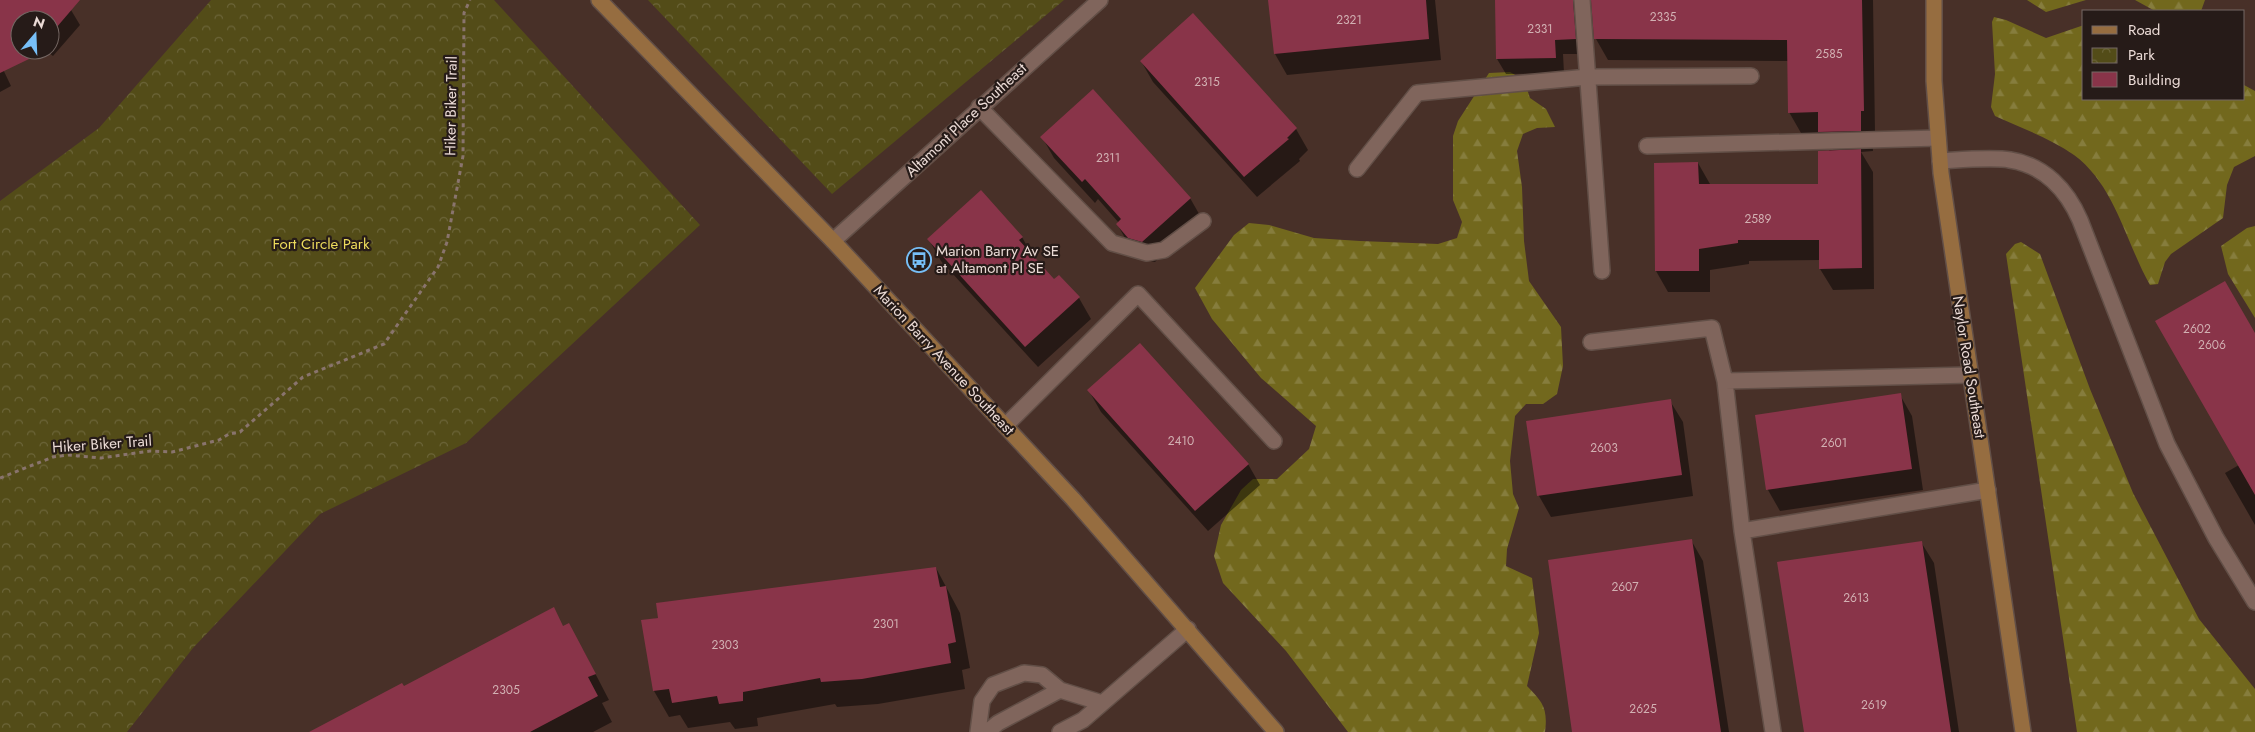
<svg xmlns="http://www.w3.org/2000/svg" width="2255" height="732" font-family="Jost,sans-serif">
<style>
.forest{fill:url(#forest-firs)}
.park{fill:url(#park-crowns)}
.shadow{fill:#0007}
.building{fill:#893449}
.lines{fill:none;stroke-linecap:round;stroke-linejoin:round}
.lane-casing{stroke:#624f47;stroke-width:18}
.street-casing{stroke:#624f47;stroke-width:18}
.secondary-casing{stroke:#624f47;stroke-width:18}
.path{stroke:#89746d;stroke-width:3;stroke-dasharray:4 4;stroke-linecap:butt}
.lane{stroke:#80655c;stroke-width:15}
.street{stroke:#80655c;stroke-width:15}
.secondary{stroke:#966d40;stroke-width:15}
.labels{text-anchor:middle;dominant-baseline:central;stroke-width:4.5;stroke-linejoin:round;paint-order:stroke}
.number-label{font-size:12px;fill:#d2b1b3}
.street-label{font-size:15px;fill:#ebdbd6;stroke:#261b18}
.park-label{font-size:15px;fill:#eddb5c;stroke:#261b18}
.poi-label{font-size:15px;fill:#ebdbd6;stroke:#261b18;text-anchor:start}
</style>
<defs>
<pattern id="forest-firs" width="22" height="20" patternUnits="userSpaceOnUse" patternTransform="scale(1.25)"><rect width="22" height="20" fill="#72681d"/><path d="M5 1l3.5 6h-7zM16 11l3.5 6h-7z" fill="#867d3d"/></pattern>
<pattern id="park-crowns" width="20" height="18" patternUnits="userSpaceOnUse" patternTransform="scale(1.25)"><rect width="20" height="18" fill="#534c18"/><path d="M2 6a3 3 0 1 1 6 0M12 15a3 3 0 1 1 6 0" fill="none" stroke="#6c6539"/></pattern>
</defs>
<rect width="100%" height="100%" fill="#483028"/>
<path class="forest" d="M 2027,0 L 2086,0 L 2046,12 Z
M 2135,0 L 2205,0 L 2201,11 L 2155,11 Z
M 1994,17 L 2006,20 L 2046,38 L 2084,25 L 2084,99 L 2244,99 L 2244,85 L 2255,91 L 2255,156 L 2234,167 L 2227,185 L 2223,218 L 2171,254 L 2165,262 L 2158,284 L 2150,285 C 2126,243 2115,185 2074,155 C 2050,138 2021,128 1995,116 L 1991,107 L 1995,74 L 1992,22 Z
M 1510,72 L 1524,80 L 1530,98 L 1546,109 L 1555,127 L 1537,128 L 1523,134 L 1517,151 L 1522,187 L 1524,241 L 1529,281 L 1561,327 L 1563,366 L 1557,394 L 1543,404 L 1526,404 L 1515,416 L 1510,461 L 1513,494 L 1519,508 L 1507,549 L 1506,566 L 1532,578 L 1539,633 L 1527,686 C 1543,702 1548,709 1545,732 L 1348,732 L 1286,651 L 1223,583 L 1214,556 L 1221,525 L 1241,490 L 1253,479 L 1277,479 L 1309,449 L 1316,426 L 1261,378 L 1212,319 L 1195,288 L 1234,235 L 1249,223 L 1269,225 L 1314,238 L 1360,241 L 1438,244 L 1457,238 L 1462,222 L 1453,200 L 1453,136 L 1458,121 L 1489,73 Z
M 2255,226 L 2255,318 L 2228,274 L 2221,246 L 2247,228 Z
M 2021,242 L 2040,254 L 2090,389 L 2133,493 L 2199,619 L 2255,689 L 2255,732 L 2077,732 L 2006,254 L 2015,244 Z"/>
<path class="park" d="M 211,0 L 494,0 L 700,225 L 466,443 L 320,514 L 193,648 L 127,732 L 0,732 L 0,201 L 99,128 Z
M 648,0 L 1064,0 L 832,194 Z"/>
<path class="shadow" d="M 0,0 L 59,0 L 71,10 L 80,25 L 53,56 L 45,50 L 50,50 L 50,20 L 20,20 L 20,28 L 0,11 Z
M 1270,0 L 1435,0 L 1441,60 L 1287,75 L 1275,54 Z
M 1496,0 L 1575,0 L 1582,12 L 1583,54 L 1563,54 L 1564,73 L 1506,74 L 1497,59 Z
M 1593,0 L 1873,0 L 1875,132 L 1872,132 L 1873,151 L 1861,152 L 1873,172 L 1874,289 L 1833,290 L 1820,269 L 1820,260 L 1749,261 L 1749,264 L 1710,270 L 1710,292 L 1668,292 L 1656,271 L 1698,163 L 1710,184 L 1819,185 L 1830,152 L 1820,133 L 1801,133 L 1789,112 L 1789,61 L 1608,60 L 1596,39 Z
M 1193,15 L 1296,129 L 1308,150 L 1299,159 L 1300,161 L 1257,197 L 1153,82 L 1141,61 Z
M 0,63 L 11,86 L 0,92 Z
M 1042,137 L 1190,198 L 1202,219 L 1155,262 L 1141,259 L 1129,245 L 1117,224 L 1119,223 L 1098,199 L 1095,203 L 1054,158 Z
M 1022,237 L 1033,257 L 1054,281 L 1079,298 L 1091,319 L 1038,367 L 941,261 L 929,240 Z
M 2255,336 L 2255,525 L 2225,473 L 2239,465 Z
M 1089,391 L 1248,464 L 1260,485 L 1208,531 L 1101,412 Z
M 1900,395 L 1912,416 L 1923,490 L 1780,511 L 1768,490 L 1757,416 Z
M 1670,401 L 1683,422 L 1693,496 L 1551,517 L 1539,496 L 1527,422 Z
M 1691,540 L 1703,561 L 1729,732 L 1573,732 Z
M 1921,542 L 1934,563 L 1959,732 L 1805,732 Z
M 936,568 L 960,613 L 970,668 L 962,670 L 965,689 L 878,704 L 837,707 L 835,704 L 757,718 L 758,726 L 735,729 L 730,722 L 688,728 L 680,715 L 669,717 L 654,691 L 643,621 Z
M 563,627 L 583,650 L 609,700 L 602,703 L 612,722 L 593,732 L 311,732 L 403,688 Z"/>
<path class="building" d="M 0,0 L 80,0 L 50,35 L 50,20 L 20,20 L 20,50 L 37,50 L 29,59 L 0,73 Z
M 1268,0 L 1426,0 L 1429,39 L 1274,54 Z
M 1495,0 L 1573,0 L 1576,39 L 1555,40 L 1556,58 L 1496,59 Z
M 1591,0 L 1862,0 L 1864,111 L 1861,111 L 1861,131 L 1818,132 L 1818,112 L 1788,113 L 1787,40 L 1594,39 Z
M 1193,13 L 1297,128 L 1287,138 L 1289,139 L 1244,177 L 1140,61 Z
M 1093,89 L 1191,198 L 1142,242 L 1128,238 L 1116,224 L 1121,219 L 1085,179 L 1082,182 L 1040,137 Z
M 1861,149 L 1862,268 L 1819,269 L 1819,240 L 1738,240 L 1738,243 L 1699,249 L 1699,271 L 1655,271 L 1654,163 L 1698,162 L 1699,184 L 1818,184 L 1818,151 Z
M 981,190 L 1023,237 L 1019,240 L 1054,279 L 1059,275 L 1080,297 L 1025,347 L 927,239 Z
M 2225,281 L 2255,333 L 2255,495 L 2155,321 Z
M 1140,343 L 1249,464 L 1195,511 L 1087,390 Z
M 1901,393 L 1912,469 L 1766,490 L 1755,415 Z
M 1671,399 L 1682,475 L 1537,496 L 1526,421 Z
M 1692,539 L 1721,732 L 1572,732 L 1548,560 Z
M 1922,541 L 1951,732 L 1804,732 L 1777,562 Z
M 936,567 L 940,587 L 946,586 L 956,642 L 948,644 L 951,663 L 862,679 L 821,682 L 820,678 L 743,692 L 743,701 L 719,704 L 717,696 L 672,703 L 669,689 L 653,691 L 641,620 L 658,618 L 656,603 Z
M 554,607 L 563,626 L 569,623 L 596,674 L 588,677 L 598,696 L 530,732 L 309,732 L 402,683 L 404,686 Z"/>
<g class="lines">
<defs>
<path id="lane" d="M 1582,0 L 1602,271
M 979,107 L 1112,243 L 1147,253 L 1164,250 L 1203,221
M 1647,146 L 1938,138
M 1940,161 C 1959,160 1992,157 2010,160 C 2044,165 2067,190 2080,220 L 2167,444 L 2216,538 L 2255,602
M 1357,169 L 1417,93 L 1588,77 L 1751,76
M 1591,342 L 1712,328 L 1725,381
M 1005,426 L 1138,294 L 1274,441
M 1742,531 L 1988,490
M 978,732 L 982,701 L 993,685 L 1024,673 L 1042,675 L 1060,690
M 987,732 L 998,723 L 1060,690 L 1102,703
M 1060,732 L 1083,720 L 1188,629
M 1773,732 L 1742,531 L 1725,381 L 1970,375"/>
<path id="street" d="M 833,241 L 1100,0"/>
<path id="secondary" d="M 599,0 L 833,241 L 1073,499 L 1276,732
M 1934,0 L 1934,81 L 1941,173 L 2023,732"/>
</defs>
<use href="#lane" class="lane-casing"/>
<use href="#street" class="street-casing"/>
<use href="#secondary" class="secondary-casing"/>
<path class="path" d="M 0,478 L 53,457 L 68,455 L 101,458 L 150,451 L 172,452 L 219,440 L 229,434 L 240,432 L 303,377 L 384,344 L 438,267 L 447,242 L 463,156 L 464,13 L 470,0"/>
<use href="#lane" class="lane"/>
<use href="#street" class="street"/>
<use href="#secondary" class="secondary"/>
</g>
<defs>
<symbol id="bus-ring" viewBox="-11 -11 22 22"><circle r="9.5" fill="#261b18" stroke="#77bff7" stroke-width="1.5"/><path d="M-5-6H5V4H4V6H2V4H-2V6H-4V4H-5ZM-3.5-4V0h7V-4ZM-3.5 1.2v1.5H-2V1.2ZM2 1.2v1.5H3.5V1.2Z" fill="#77bff7"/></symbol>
</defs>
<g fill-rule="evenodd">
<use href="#bus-ring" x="905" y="246" width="28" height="28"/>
</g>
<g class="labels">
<g class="number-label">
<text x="1663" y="17">2335</text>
<text x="1349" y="20">2321</text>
<text x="1540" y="29">2331</text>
<text x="1829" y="54">2585</text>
<text x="1207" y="82">2315</text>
<text x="1108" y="158">2311</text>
<text x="1758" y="219">2589</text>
<text x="2197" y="329">2602</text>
<text x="2212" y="345">2606</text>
<text x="1181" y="441">2410</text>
<text x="1834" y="443">2601</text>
<text x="1604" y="448">2603</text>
<text x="1625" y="587">2607</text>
<text x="1856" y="598">2613</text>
<text x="886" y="624">2301</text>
<text x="725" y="645">2303</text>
<text x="506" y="690">2305</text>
<text x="1874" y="705">2619</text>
<text x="1643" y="709">2625</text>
</g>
<g class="street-label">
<text transform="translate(451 106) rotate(-89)">Hiker Biker Trail</text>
<text transform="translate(966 120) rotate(-43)">Altamont Place Southeast</text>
<text transform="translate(944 360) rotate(47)">Marion Barry Avenue Southeast</text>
<text transform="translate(1969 367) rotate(81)">Naylor Road Southeast</text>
<text transform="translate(102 444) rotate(-4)">Hiker Biker Trail</text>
</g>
<g class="park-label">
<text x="321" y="244">Fort Circle Park</text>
</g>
<g class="poi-label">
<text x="936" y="251">Marion Barry Av SE<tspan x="936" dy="17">at Altamont Pl SE</tspan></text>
</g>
</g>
<rect x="2082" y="10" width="162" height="90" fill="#261b18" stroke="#756864"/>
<rect x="2092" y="26" width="25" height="8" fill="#966d40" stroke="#756864"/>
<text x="2128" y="35" font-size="15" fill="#ebdbd6">Road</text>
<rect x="2092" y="48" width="25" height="15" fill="url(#park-crowns)" stroke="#756864"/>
<text x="2128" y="60" font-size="15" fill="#ebdbd6">Park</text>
<rect x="2092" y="72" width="25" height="15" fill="#893449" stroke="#756864"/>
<text x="2128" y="85" font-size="15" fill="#ebdbd6">Building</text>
<g transform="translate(35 35) rotate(19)"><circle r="24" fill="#261b18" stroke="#756864"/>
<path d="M0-4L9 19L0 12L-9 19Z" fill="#77bff7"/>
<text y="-8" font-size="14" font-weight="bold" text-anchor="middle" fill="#ebdbd6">N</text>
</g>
</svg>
